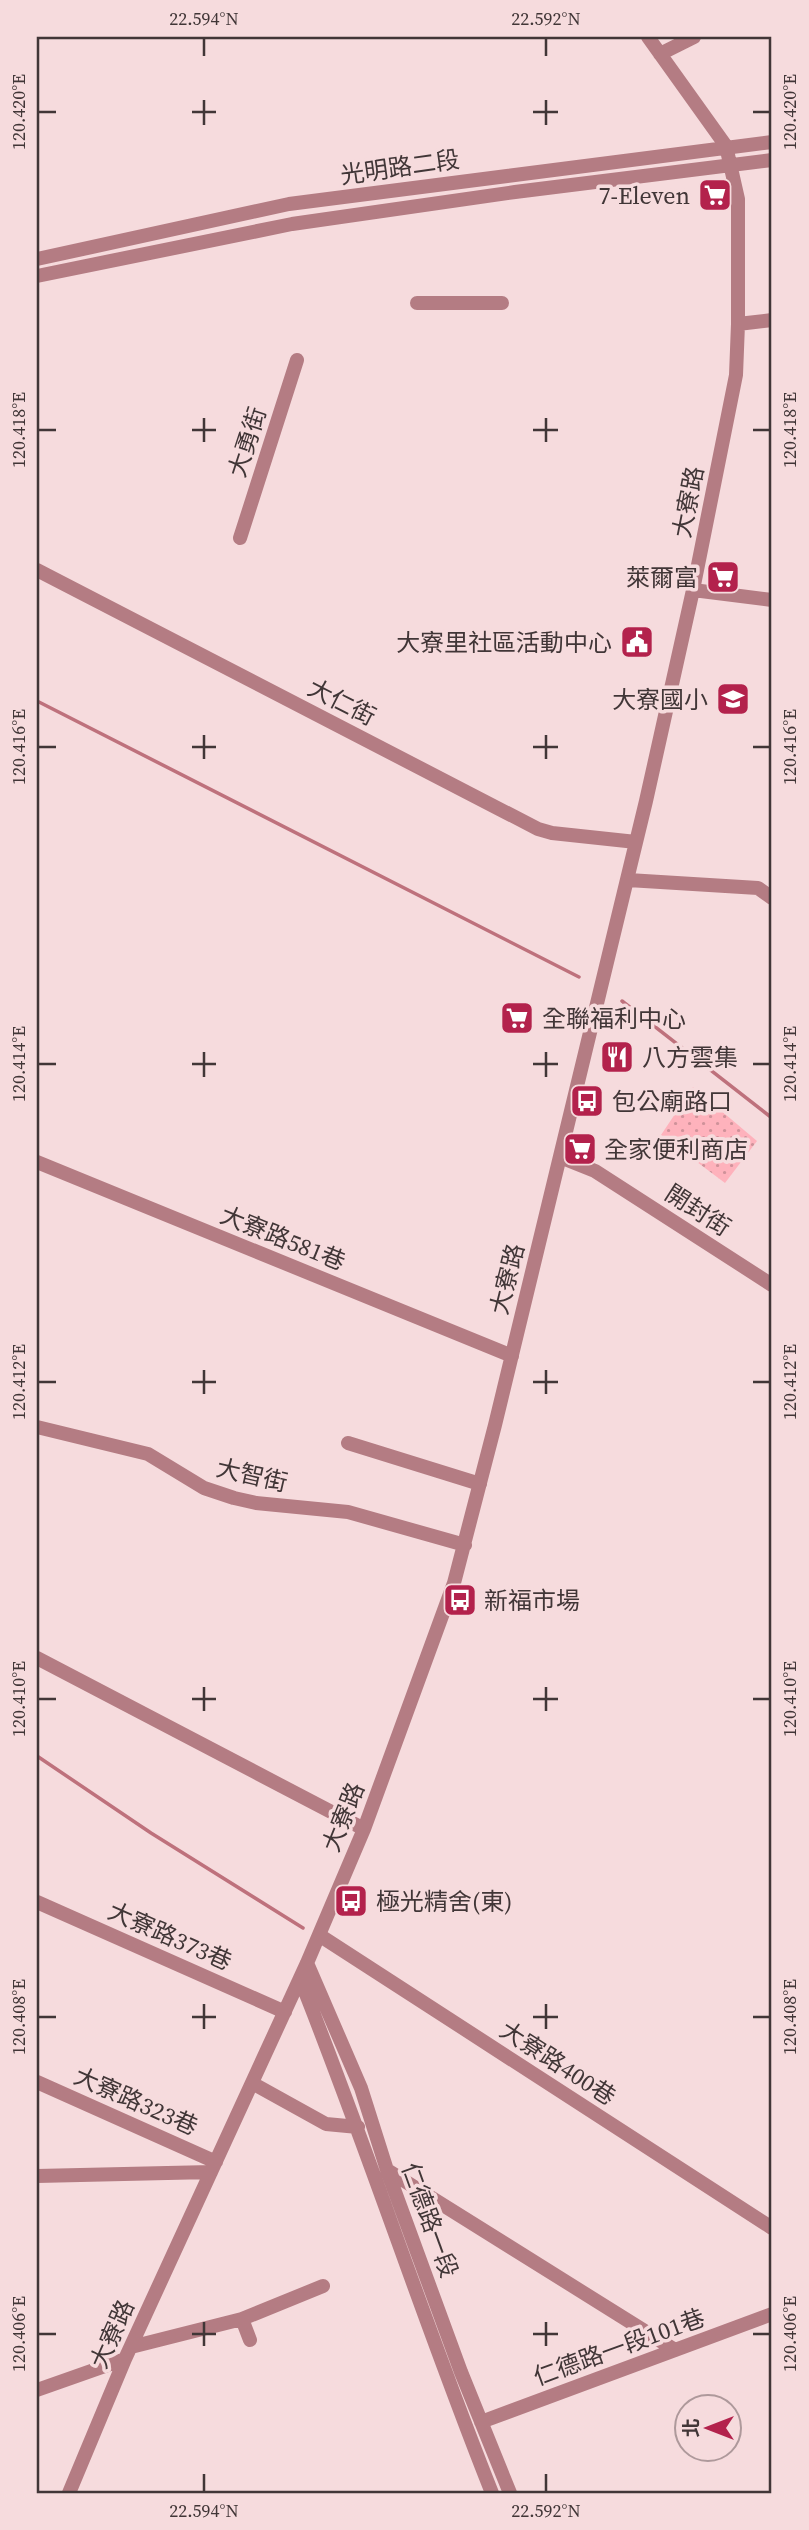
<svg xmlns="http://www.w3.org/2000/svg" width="809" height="2530" font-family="'Source Serif 4','Noto Sans TC',serif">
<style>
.park{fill:url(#park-dots)}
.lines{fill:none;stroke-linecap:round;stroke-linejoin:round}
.stream{stroke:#be717c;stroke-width:3.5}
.minor{stroke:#b47c83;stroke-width:14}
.ticks{fill:none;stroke:#413637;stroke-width:2.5}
.labels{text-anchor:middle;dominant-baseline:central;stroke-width:7;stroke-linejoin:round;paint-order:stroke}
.street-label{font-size:24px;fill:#413637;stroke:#f6dbdd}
.poi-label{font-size:24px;fill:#413637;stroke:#f6dbdd;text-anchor:start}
.neatline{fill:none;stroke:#413637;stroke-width:2.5}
.ticks-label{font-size:18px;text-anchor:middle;fill:#413637}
</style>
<defs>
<pattern id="park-dots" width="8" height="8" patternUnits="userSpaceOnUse" patternTransform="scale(1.75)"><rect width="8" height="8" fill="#feb2bc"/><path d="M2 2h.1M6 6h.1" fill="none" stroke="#cf929a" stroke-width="1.8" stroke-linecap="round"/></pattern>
</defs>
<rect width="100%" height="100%" fill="#f6dbdd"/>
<path class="park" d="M 693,1087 L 757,1141 L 725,1183 L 661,1135 Z"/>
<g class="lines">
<path class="stream" d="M 37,701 L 579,977
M 622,1001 L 772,1118
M 37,1756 L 151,1833 L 303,1928"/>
<path class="minor" d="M 660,54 L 694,37
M 37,259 L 289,204 L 772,142
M 37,276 L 292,224 L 515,192 L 772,160
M 417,303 L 502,303
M 738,324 L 772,320
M 240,538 L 297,360
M 37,570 L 538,829 L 552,833 L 636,842
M 693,590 L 772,600
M 628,880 L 758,888 L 772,898
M 560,1157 L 595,1171 L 772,1285
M 37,1162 L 512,1356
M 37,1427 L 148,1454 L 204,1488 L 234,1498 L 256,1503 L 348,1512 L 465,1545
M 348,1443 L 480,1484
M 37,1658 L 364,1829
M 37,1902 L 285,2012
M 319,1935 L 772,2228
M 307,1963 L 361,2088 L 387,2170 L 461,2372 L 510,2493
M 300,1979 C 368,2149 424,2323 492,2493
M 37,2082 L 216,2162
M 252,2083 L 326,2124 L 358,2127
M 387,2170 L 675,2350
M 37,2176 L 211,2172
M 242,2319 L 323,2286
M 131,2347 L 242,2319 L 250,2340
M 37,2390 L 125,2359
M 481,2422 L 772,2314
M 69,2493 L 125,2359 L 307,1963 L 364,1829 L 454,1583 L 495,1425 L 646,801 L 693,590 L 736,375 L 738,324 L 738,199 L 726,146 L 648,37"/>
</g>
<path class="ticks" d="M 204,38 L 204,56M 546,38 L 546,56M 204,100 L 204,125M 546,100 L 546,125M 38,112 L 56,112M 192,112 L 216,112M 533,112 L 558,112M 753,112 L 770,112M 204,418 L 204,442M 546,418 L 546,442M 38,430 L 56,430M 192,430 L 216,430M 533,430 L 558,430M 753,430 L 770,430M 204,735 L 204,759M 546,735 L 546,759M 38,747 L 56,747M 192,747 L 216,747M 533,747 L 558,747M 753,747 L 770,747M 204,1052 L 204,1077M 546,1052 L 546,1077M 38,1064 L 56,1064M 192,1064 L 216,1064M 533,1064 L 558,1064M 753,1064 L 770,1064M 204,1370 L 204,1394M 546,1370 L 546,1394M 38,1382 L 56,1382M 192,1382 L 216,1382M 533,1382 L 558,1382M 753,1382 L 770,1382M 204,1687 L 204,1711M 546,1687 L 546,1711M 38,1699 L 56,1699M 192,1699 L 216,1699M 533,1699 L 558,1699M 753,1699 L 770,1699M 204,2004 L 204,2029M 546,2004 L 546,2029M 38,2017 L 56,2017M 192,2017 L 216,2017M 533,2017 L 558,2017M 753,2017 L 770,2017M 204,2322 L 204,2346M 546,2322 L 546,2346M 38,2334 L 56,2334M 192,2334 L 216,2334M 533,2334 L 558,2334M 753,2334 L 770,2334M 204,2474 L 204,2492M 546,2474 L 546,2492"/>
<defs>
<symbol id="supermarket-square" viewBox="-11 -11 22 22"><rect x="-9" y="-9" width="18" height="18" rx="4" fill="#b3224c" stroke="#f6dbdd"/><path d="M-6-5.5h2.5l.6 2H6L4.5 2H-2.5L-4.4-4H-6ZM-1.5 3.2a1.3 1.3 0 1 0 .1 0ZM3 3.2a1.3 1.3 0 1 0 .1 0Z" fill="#fff"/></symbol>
<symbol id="civic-square" viewBox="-11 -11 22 22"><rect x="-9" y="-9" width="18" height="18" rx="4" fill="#b3224c" stroke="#f6dbdd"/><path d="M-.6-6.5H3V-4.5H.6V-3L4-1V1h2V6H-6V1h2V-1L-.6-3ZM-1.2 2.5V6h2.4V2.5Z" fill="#fff"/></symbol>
<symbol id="school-square" viewBox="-11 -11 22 22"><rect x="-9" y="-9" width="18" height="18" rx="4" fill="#b3224c" stroke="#f6dbdd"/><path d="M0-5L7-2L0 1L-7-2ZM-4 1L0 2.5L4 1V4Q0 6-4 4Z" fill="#fff"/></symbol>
<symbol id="restaurant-square" viewBox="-11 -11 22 22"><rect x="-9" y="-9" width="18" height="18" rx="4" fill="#b3224c" stroke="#f6dbdd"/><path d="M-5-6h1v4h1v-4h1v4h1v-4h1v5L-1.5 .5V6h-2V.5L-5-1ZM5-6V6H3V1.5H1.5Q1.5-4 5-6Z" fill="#fff"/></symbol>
<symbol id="bus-square" viewBox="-11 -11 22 22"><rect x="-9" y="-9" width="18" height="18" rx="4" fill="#b3224c" stroke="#f6dbdd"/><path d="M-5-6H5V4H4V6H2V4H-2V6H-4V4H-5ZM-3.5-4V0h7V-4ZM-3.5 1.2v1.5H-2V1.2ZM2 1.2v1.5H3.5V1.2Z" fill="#fff"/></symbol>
</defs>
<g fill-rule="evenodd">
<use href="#supermarket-square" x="696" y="176" width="38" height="38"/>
<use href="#supermarket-square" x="704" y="558" width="38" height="38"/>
<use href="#civic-square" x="618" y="623" width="38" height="38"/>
<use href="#school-square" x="714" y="680" width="38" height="38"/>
<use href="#supermarket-square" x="498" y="999" width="38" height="38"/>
<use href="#restaurant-square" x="598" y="1038" width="38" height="38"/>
<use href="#bus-square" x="568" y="1082" width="38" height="38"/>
<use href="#supermarket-square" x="561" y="1130" width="38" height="38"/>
<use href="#bus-square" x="441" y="1581" width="38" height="38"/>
<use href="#bus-square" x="332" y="1882" width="38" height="38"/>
</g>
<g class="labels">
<g class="street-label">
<text transform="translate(400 167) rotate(-8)">光明路二段</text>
<text transform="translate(247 442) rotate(-72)">大勇街</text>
<text transform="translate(688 502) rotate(-79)">大寮路</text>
<text transform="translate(342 702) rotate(27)">大仁街</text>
<text transform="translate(698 1210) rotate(33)">開封街</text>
<text transform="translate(283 1238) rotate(22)">大寮路581巷</text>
<text transform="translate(507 1279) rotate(-76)">大寮路</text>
<text transform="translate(252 1475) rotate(13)">大智街</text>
<text transform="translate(343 1817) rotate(-68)">大寮路</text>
<text transform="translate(170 1936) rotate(24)">大寮路373巷</text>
<text transform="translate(558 2063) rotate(33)">大寮路400巷</text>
<text transform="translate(136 2101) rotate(24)">大寮路323巷</text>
<text transform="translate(430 2220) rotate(70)">仁德路一段</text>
<text transform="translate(112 2334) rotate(-66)">大寮路</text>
<text transform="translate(619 2347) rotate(-20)">仁德路一段101巷</text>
</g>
<g class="poi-label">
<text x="690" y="195" text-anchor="end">7-Eleven</text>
<text x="698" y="577" text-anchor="end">萊爾富</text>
<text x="612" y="642" text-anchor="end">大寮里社區活動中心</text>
<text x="708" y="699" text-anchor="end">大寮國小</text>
<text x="542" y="1018">全聯福利中心</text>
<text x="642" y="1057">八方雲集</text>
<text x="612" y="1101">包公廟路口</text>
<text x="604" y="1149">全家便利商店</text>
<text x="484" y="1600">新福市場</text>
<text x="376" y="1901">極光精舍(東)</text>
</g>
</g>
<rect width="809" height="2530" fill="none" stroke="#f6dbdd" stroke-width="77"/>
<g transform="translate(708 2428) rotate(270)"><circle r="33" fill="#f6dbdd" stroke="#ae999b" stroke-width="2"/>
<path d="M0-5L12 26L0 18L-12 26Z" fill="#b3224c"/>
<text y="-10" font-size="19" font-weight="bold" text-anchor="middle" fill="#413637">北</text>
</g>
<rect x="38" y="38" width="732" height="2454" class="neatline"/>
<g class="ticks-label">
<text x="204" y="25">22.594°N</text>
<text x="546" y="25">22.592°N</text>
<text transform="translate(790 112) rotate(-90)" y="6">120.420°E</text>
<text transform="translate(19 112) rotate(-90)" y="6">120.420°E</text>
<text transform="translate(790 430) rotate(-90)" y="6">120.418°E</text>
<text transform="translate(19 430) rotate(-90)" y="6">120.418°E</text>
<text transform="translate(790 747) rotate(-90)" y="6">120.416°E</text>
<text transform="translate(19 747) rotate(-90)" y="6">120.416°E</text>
<text transform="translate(790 1064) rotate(-90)" y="6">120.414°E</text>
<text transform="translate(19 1064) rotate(-90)" y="6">120.414°E</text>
<text transform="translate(790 1382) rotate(-90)" y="6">120.412°E</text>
<text transform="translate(19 1382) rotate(-90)" y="6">120.412°E</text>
<text transform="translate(790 1699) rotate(-90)" y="6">120.410°E</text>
<text transform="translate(19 1699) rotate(-90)" y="6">120.410°E</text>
<text transform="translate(790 2017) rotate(-90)" y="6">120.408°E</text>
<text transform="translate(19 2017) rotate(-90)" y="6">120.408°E</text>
<text transform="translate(19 2334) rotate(-90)" y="6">120.406°E</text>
<text transform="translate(790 2334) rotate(-90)" y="6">120.406°E</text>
<text x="204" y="2517">22.594°N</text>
<text x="546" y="2517">22.592°N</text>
</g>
</svg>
